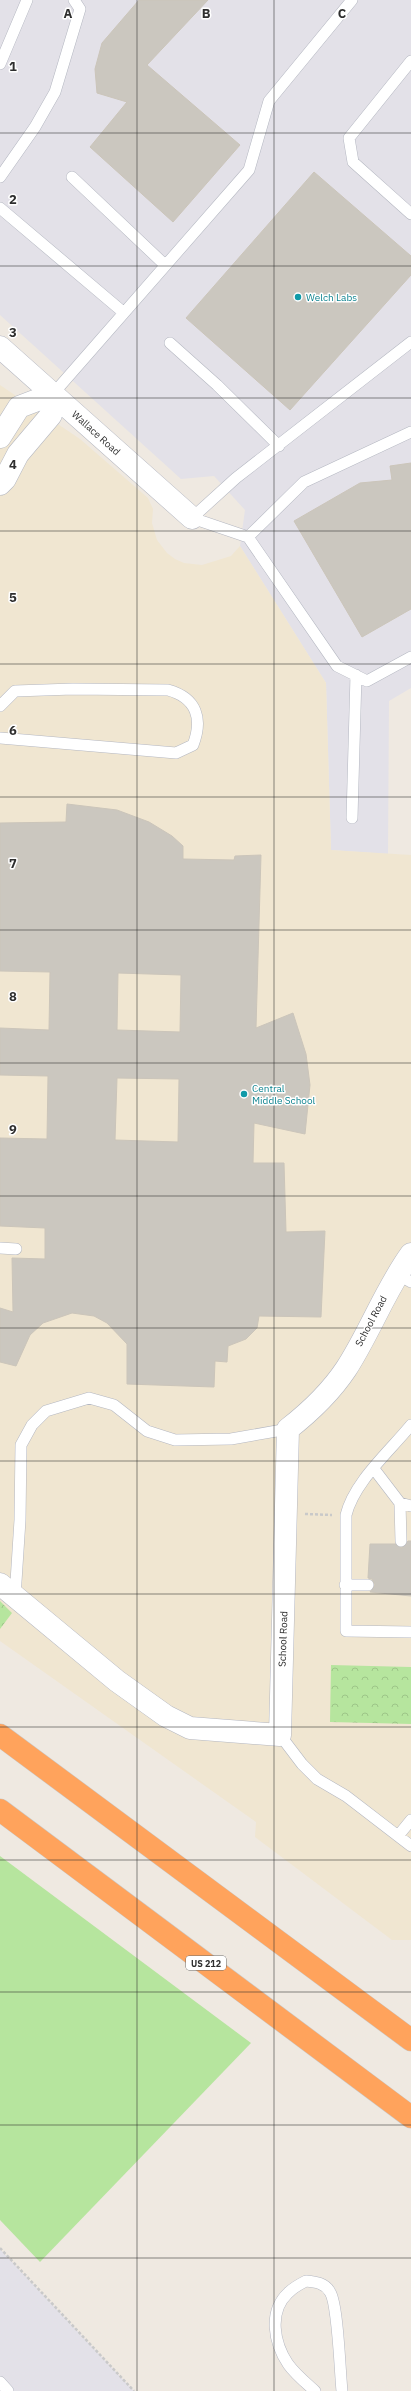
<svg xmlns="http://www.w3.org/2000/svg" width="411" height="2391" font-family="'IBM Plex Sans',sans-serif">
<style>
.industrial{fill:#e3e1e8}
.education{fill:#f0e6d1}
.grass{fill:#b6e59e}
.park{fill:url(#park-crowns)}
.building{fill:#cbc7bf;stroke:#cbc5ba;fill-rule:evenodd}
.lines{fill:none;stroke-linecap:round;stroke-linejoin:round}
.lane-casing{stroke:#b4b7c1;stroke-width:12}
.street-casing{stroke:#b4b7c1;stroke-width:23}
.highway-casing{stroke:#c9c9c9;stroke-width:23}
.path{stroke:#c9c9c9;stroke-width:2.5;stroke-dasharray:3 2;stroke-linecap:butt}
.lane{stroke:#fff;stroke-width:11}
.street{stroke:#fff;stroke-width:22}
.highway{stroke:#ffa35c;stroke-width:22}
.grid{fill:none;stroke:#2e2e2e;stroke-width:1;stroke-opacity:0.55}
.culture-dot{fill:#0f9aa8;stroke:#fff;stroke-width:1.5}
.labels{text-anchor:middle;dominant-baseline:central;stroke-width:3;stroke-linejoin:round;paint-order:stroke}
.shield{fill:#fff;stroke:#6d6d6d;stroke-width:1}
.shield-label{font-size:9px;font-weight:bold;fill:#2e2e2e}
.culture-label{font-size:10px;fill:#0d838f;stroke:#fff;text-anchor:start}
.street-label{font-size:10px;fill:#2e2e2e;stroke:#fff}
.grid-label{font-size:13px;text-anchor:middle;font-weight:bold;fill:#2e2e2e;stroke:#fff;stroke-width:3;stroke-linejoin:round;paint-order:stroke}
</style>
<defs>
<pattern id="park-crowns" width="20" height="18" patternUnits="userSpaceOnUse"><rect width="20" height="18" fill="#b6e59e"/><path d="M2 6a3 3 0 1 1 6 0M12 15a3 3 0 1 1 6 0" fill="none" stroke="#9dc588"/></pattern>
</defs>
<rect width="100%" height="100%" fill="#efe9e1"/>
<path class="industrial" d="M 0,0 L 411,0 L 411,688 L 389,701 L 388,854 L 331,850 L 326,683 L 240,546 L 245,510 L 214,476 L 181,479 L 0,315 Z
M 0,2249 L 134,2391 L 0,2391 Z"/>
<path class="education" d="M 0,385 L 80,439 L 148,498 L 153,509 L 152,523 L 157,540 L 167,553 L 175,559 L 184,563 L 202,565 L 231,556 L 240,546 L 326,683 L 331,850 L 411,855 L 411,1940 L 392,1940 L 255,1837 L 256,1822 L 0,1641 Z"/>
<path class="grass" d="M 0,1856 L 251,2043 L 40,2262 L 0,2220 Z"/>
<path class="park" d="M 0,1601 L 12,1613 L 0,1629 Z
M 331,1665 L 411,1667 L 411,1724 L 330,1722 Z"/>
<path class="building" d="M 139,0 L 208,0 L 147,65 L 240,145 L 173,222 L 90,147 L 127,102 L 97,93 L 95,69 L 102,43 Z
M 314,172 L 411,256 L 411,275 L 290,410 L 186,318 Z
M 411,463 L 411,609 L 362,637 L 294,521 L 360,483 L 392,480 L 390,466 Z
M 67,804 L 117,810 L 149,822 L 172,836 L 183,846 L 183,859 L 234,860 L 235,856 L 261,855 L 256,1028 L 293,1013 L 306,1054 L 310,1085 L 305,1134 L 254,1123 L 253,1163 L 284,1163 L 286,1232 L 325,1231 L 321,1317 L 259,1316 L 257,1328 L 246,1339 L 228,1346 L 227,1362 L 215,1361 L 214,1387 L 127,1384 L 127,1344 L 107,1323 L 94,1316 L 72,1313 L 43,1323 L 30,1335 L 16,1366 L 0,1362 L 0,1308 L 13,1312 L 12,1258 L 45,1259 L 45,1228 L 0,1226 L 0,1138 L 47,1139 L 48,1076 L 0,1075 L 0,1028 L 49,1030 L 50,972 L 0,971 L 0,823 L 66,822 ZM 118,973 L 181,975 L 180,1032 L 117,1030 ZM 117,1078 L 179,1079 L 178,1142 L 115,1140 Z
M 408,1541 L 411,1541 L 411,1596 L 370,1592 L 375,1585 L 372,1579 L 368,1578 L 370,1544 L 395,1544 L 402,1548 Z"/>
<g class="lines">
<defs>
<path id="lane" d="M 411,61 L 349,138 L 353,162 L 411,214
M 0,64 L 27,0
M 0,177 L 35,127 L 55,92 L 80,9 L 74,0
M 72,177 L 165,265
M 0,208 L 123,312
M 411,342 L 236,478 L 192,518 L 248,537 L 337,666 L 367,681 L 411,657
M 170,343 L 217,385 L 279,446
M 53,394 L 249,170 L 269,101 L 352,0
M 248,537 L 304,482 L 411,432
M 0,706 L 15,691 L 73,689 L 168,690 C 197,698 203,719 193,745 L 176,753 L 0,738
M 352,818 L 356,675
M 0,1248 L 16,1249
M 397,1274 L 411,1282
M 411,1425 C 389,1452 354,1482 346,1515 L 346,1631 L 411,1632
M 374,1469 L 400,1503 L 411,1506
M 400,1503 L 401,1541
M 345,1585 L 368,1585
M 15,1597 L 20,1520 L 21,1445 L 32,1425 L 46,1411 L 89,1398 L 114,1405 L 147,1431 L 175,1440 L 231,1439 L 288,1429
M 280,1735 L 302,1764 L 317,1779 L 346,1796 L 411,1846
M 398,1836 L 411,1820
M 0,2382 L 8,2391
M 315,2391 C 306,2383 295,2374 288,2364 C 274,2343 268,2312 288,2293 C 293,2288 300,2284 306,2281 C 316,2282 325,2283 330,2292 C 338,2304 340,2373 342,2391"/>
<path id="street" d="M 0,347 L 192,518
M 0,437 L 19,407 L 53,394
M 0,484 L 5,479 L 18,454 L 51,415 L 53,394
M 0,1584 L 117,1681 L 166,1716 L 190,1728 L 280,1735 L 288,1429 C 311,1411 330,1393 346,1369 C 370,1332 385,1290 411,1254"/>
<path id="highway" d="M 0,1735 L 411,2040
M 0,1810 L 411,2117"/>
</defs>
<use href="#lane" class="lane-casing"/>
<use href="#street" class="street-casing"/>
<use href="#highway" class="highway-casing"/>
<path class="path" d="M 305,1514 L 332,1515
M 0,2248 L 134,2391"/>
<use href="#lane" class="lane"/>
<use href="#street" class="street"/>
<use href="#highway" class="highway"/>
</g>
<path class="grid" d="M 137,0 L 137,2391M 274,0 L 274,2391M 0,133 L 411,133M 0,266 L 411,266M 0,398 L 411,398M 0,531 L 411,531M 0,664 L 411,664M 0,797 L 411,797M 0,930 L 411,930M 0,1063 L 411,1063M 0,1196 L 411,1196M 0,1328 L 411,1328M 0,1461 L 411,1461M 0,1594 L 411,1594M 0,1727 L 411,1727M 0,1860 L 411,1860M 0,1992 L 411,1992M 0,2125 L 411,2125M 0,2258 L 411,2258"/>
<g class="culture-dot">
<circle cx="298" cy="297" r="4"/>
<circle cx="244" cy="1094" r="4"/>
</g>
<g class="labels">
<rect class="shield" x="186" y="1956" width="40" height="14" rx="3"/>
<g class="shield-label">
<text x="206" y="1963">US 212</text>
</g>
<g class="culture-label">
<text x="306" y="297">Welch Labs</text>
<text x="252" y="1088">Central<tspan x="252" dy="12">Middle School</tspan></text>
</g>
<g class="street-label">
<text transform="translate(96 433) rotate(42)">Wallace Road</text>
<text transform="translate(371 1321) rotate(-62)">School Road</text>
<text transform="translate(283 1639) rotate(-88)">School Road</text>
</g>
</g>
<g class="grid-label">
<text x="68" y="18">A</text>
<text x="206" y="18">B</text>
<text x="342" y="18">C</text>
<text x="13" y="71">1</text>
<text x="13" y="204">2</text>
<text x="13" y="337">3</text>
<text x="13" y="469">4</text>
<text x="13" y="602">5</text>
<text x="13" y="735">6</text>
<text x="13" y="868">7</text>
<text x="13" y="1001">8</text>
<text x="13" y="1134">9</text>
</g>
</svg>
